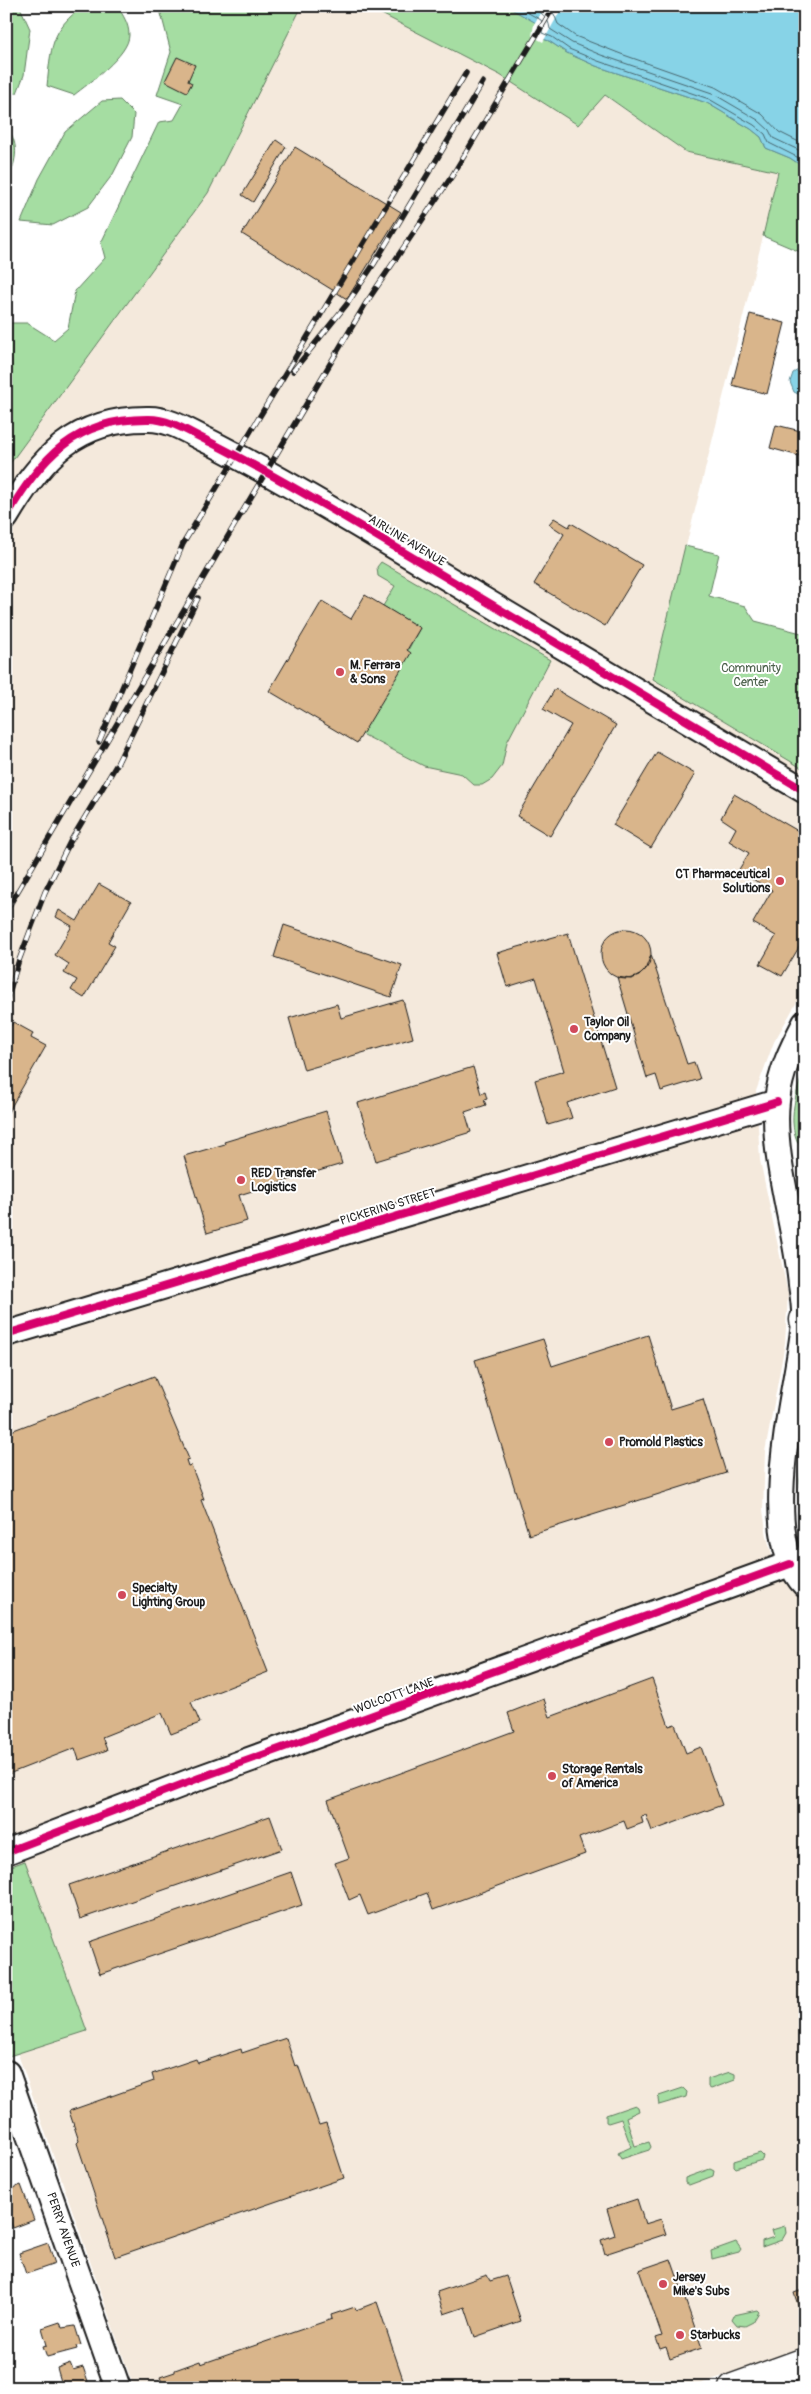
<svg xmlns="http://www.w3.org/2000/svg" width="811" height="2394" font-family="Pangolin,sans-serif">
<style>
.built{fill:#f4e9dc}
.green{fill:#a5dda2;stroke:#607c5f}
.water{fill:#87d3e7;stroke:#5c8a96}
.pier{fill:#fff}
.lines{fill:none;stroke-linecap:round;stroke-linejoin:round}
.shore{stroke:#47656d;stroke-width:1}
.building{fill:#d9b58b;stroke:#1c1c1c}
.minor-casing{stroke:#1c1c1c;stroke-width:28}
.highway-casing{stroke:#1c1c1c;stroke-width:31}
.minor{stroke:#fff;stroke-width:24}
.highway{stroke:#fff;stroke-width:28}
.rail-casing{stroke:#1c1c1c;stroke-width:5.5}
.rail{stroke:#fff;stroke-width:4;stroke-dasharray:11;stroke-linecap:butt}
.cycleway-casing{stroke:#fff;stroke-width:11}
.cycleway{stroke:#d6006c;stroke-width:8}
.poi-dot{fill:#d1495b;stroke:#fff;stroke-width:2}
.labels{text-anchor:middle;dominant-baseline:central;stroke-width:4;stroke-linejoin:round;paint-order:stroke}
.street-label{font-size:12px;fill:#1c1c1c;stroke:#fff}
.poi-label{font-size:12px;font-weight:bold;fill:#1c1c1c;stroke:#fff;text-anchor:start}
.park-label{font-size:12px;fill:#4c604b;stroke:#fff}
</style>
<rect width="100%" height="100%" fill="#fff"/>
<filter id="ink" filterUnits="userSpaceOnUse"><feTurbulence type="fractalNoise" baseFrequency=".02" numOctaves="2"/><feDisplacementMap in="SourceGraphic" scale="10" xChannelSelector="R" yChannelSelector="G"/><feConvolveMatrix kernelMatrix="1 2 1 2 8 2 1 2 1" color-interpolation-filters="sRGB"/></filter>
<g filter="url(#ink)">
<path class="built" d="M 302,6 L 366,6 L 500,75 L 578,125 L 604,95 L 686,152 L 779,172 L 653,679 L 805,770 L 805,988 L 774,1042 L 756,1091 L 760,1160 L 788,1294 L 785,1343 L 765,1452 L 763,1510 L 767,1537 L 773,1558 L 787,1581 L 805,1599 L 805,2347 L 689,2388 L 134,2388 L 18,2054 L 6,2057 L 6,469 L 208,193 Z"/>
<path class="green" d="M 6,6 L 20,7 L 30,29 L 24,75 L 17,93 L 6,94 Z
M 84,6 L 117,6 C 123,15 129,24 129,35 C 129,55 89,83 74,95 L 47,86 C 51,49 50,29 84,6 Z
M 159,6 L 302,6 L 208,193 L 6,469 L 6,323 L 27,323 L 54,340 L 68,328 L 75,291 L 105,258 L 101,243 L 159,122 L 174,120 L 183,104 L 157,95 L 171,52 Z
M 366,6 L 506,6 L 539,24 L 534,36 L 549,41 L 567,53 L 596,66 L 707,103 L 751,129 L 761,137 L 766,148 L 790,158 L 805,168 L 805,254 L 763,236 L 778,172 L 686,152 L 605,95 L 578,125 L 500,75 Z
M 120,100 L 134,114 L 132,137 L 113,174 L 88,207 L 53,225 L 21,222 L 39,179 L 65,132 L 102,101 Z
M 6,125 C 22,149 15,161 6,186 Z
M 685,546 L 719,554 L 709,596 L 745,606 L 755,621 L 805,634 L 805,770 L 653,679 Z
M 381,562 L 550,660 L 507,742 L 502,766 L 492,779 L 482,785 L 474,785 L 462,774 L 424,766 L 362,734 L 420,628 L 383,606 L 395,586 L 378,576 L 377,567 Z
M 805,1067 L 805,1152 C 783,1130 796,1092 805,1067 Z
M 805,1446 L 805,1544 L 800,1480 Z
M 25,1861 L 87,2031 L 6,2057 L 6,1868 Z
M 730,2072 L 735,2074 L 735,2080 L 711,2089 L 708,2087 L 708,2079 Z
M 683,2088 L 687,2092 L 686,2097 L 659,2105 L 658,2099 L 659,2096 Z
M 635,2105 L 638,2107 L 639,2111 L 626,2117 L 635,2146 L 649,2142 L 651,2147 L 649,2150 L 621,2159 L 618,2153 L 631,2147 L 621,2119 L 608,2123 L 606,2122 L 606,2115 Z
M 760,2153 L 763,2156 L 762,2160 L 736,2168 L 734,2166 L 734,2161 Z
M 710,2169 L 714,2171 L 713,2176 L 689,2185 L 685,2183 L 685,2178 Z
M 785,2226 L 786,2233 L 782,2240 L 762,2247 L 762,2241 L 774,2237 L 772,2230 Z
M 736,2242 L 741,2249 L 739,2252 L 712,2259 L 711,2251 Z
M 757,2310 L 759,2312 L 753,2322 L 745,2326 L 737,2325 L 732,2319 L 734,2315 Z"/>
<path class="water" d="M 506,6 L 805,6 L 805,168 L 790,158 L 766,148 L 761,137 L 751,129 L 707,103 L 596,66 L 567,53 L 549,41 L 534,36 L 538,24 Z
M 805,366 L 805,397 L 804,397 L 794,392 L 790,382 L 793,373 Z"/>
<path class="pier" d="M 545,6 L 563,6 L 543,42 L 532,36 L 534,24 Z"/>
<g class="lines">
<path class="shore" d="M 516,6 L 541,20 L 543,24 L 542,33 L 552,37 L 569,49 L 598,61 L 709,99 L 754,125 L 765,134 L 769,143 L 805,161
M 529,6 C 541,13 548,15 550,29 L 572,43 L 601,55 L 712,93 L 758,120 L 769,130 L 773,138 L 805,153
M 545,6 L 554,14 L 558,24 L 575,36 L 621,54 L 715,87 L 762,114 L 779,132 L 805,145"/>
</g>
<path class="building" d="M 177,57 L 195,65 L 188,81 L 192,83 L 187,92 L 165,81 Z
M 276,140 L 286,147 L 253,202 L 242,195 Z
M 295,147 L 401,212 L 347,299 L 242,234 Z
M 750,314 L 785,323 L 767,394 L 732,385 Z
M 776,425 L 805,432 L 799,456 L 770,448 Z
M 554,518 L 569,527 L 571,523 L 642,565 L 605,626 L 534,584 L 564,534 L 549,524 Z
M 365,595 L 420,628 L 407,650 L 411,653 L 357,743 L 269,691 L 322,601 L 351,619 Z
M 555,689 L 616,725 L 550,836 L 517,816 L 571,725 L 543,709 Z
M 657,752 L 695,774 L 651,848 L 613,825 Z
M 734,794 L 805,835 L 805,937 L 782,976 L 760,964 L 776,936 L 753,923 L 772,890 L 738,871 L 749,853 L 729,841 L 736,828 L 721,818 Z
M 99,884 L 131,902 L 108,942 L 115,946 L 84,998 L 71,990 L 77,980 L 64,973 L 69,964 L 55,955 L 72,926 L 56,917 L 59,910 L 77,921 Z
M 284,925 L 402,965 L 391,997 L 274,957 Z
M601 954a25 25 0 1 1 50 0a25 25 0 1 1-50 0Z
M 568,933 L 615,1087 L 567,1103 L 572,1118 L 548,1125 L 535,1080 L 564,1071 L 536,978 L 507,987 L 497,953 Z
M 651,955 L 687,1064 L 694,1062 L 700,1079 L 661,1091 L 656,1075 L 647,1078 L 617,977 L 631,979 L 639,976 L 645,970 Z
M 403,1000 L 413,1038 L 304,1070 L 289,1018 L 337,1004 L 341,1018 Z
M 13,1022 L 33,1033 L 31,1038 L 46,1046 L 6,1116 L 6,1024 L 11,1026 Z
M 473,1067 L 481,1094 L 485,1092 L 487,1099 L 484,1100 L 486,1105 L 465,1112 L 471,1132 L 376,1161 L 358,1103 Z
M 326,1111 L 342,1164 L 239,1195 L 247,1221 L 207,1233 L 184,1156 L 225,1144 L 224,1142 Z
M 648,1335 L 671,1409 L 703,1399 L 726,1473 L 529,1535 L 475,1360 L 543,1339 L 552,1366 Z
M 154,1376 L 189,1459 L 186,1460 L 188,1466 L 191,1465 L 204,1499 L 201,1500 L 268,1672 L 191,1702 L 200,1723 L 171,1734 L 162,1713 L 102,1737 L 107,1750 L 79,1760 L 75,1748 L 6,1775 L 6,1433 Z
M 652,1679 L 669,1726 L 675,1724 L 686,1753 L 701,1747 L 722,1805 L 652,1831 L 646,1815 L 641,1816 L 643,1823 L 627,1829 L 624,1821 L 579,1838 L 585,1854 L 433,1910 L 427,1893 L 368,1915 L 360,1895 L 349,1900 L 335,1863 L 349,1858 L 328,1800 L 514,1731 L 508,1713 L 544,1699 L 550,1717 Z
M 270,1816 L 282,1849 L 80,1919 L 69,1885 Z
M 291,1872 L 302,1905 L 100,1974 L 89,1942 Z
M 286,2038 L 295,2066 L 298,2065 L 319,2125 L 326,2123 L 344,2178 L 115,2257 L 77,2143 L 79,2141 L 69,2111 L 154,2081 L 152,2074 L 196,2059 L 198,2063 L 241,2049 L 242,2053 Z
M 21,2185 L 34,2220 L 13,2228 L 6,2210 L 6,2191 Z
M 637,2199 L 645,2224 L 661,2219 L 666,2234 L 605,2254 L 601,2240 L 615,2235 L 607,2209 Z
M 48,2243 L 55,2264 L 26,2274 L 19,2253 Z
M 671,2259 L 702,2348 L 670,2359 L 666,2347 L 660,2349 L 656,2338 L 662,2336 L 639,2270 Z
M 487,2275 L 490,2281 L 506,2276 L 521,2321 L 475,2337 L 465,2307 L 444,2314 L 437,2292 Z
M 805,2289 L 805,2323 L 804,2323 L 794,2293 Z
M 377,2302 L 406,2388 L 164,2388 L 160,2377 L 175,2372 L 175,2370 L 200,2361 L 201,2364 L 332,2319 L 331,2315 L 355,2307 L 356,2310 Z
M 60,2322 L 62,2328 L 75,2326 L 81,2345 L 76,2346 L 77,2349 L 47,2357 L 43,2346 L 47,2345 L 42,2328 Z
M 70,2363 L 73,2370 L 83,2367 L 90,2387 L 56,2388 L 62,2385 L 57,2368 Z"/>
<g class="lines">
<defs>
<path id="minor" d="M 6,517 C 41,458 75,418 149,419 C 171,419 190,433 210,442 C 261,468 309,496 358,525 C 507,614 656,702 805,791
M 805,1023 C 792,1048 780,1072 777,1101 C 771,1157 796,1227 801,1285 C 803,1297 805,1310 804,1323 C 798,1387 755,1535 805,1585
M 6,1334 L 777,1102
M 6,1852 L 199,1778 L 790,1564
M 7,2073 L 118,2388"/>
<path id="highway" d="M 804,1320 L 805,1320
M 733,2388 L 805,2362"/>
</defs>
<use href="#minor" class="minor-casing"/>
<use href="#highway" class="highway-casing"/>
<use href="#minor" class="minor"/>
<use href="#highway" class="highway"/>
<defs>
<path id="rail" d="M 293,371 L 347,304 L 374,264 L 483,82
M 99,742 L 183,544 L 466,73
M 6,911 L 366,303 L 452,176 L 554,6
M 6,1003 L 18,963 L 45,892 L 70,842 L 117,764 L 198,598"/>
</defs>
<use href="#rail" class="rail-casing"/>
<use href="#rail" class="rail"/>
<defs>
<path id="cycleway" d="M 6,517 C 41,458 75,418 149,419 C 171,419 190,433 210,442 C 261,468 309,496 358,525 C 507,614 656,702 805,791
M 6,1334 L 777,1102
M 6,1852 L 199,1778 L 790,1564"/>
</defs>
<use href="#cycleway" class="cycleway-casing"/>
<use href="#cycleway" class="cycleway"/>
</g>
</g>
<g class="poi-dot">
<circle cx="340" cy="672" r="5"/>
<circle cx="780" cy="881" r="5"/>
<circle cx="574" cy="1029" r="5"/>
<circle cx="241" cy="1180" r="5"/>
<circle cx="609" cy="1442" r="5"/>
<circle cx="122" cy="1595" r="5"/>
<circle cx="552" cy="1776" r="5"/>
<circle cx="663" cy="2284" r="5"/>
<circle cx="680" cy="2335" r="5"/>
</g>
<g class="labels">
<g class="street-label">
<text transform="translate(407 541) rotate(31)">AIRLINE AVENUE</text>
<text transform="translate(388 1207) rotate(-17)">PICKERING STREET</text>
<text transform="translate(394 1696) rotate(-20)">WOLCOTT LANE</text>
<text transform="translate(63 2230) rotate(71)">PERRY AVENUE</text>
</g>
<g class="poi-label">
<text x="350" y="665">M. Ferrara<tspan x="350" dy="14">&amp; Sons</tspan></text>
<text x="770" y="874" text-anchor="end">CT Pharmaceutical<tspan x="770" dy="14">Solutions</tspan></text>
<text x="584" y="1022">Taylor Oil<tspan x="584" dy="14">Company</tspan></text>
<text x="251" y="1173">RED Transfer<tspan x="251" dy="14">Logistics</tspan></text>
<text x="619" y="1442">Promold Plastics</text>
<text x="132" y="1588">Specialty<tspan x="132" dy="14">Lighting Group</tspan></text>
<text x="562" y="1769">Storage Rentals<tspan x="562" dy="14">of America</tspan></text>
<text x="673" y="2277">Jersey<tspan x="673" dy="14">Mike's Subs</tspan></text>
<text x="690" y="2335">Starbucks</text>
</g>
<g class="park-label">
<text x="751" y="668">Community<tspan x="751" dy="14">Center</tspan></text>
</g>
</g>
<rect width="811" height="2394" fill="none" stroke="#fff" stroke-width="25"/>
<rect x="12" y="12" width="786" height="2369" fill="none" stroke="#1c1c1c" stroke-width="2" filter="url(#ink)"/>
</svg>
